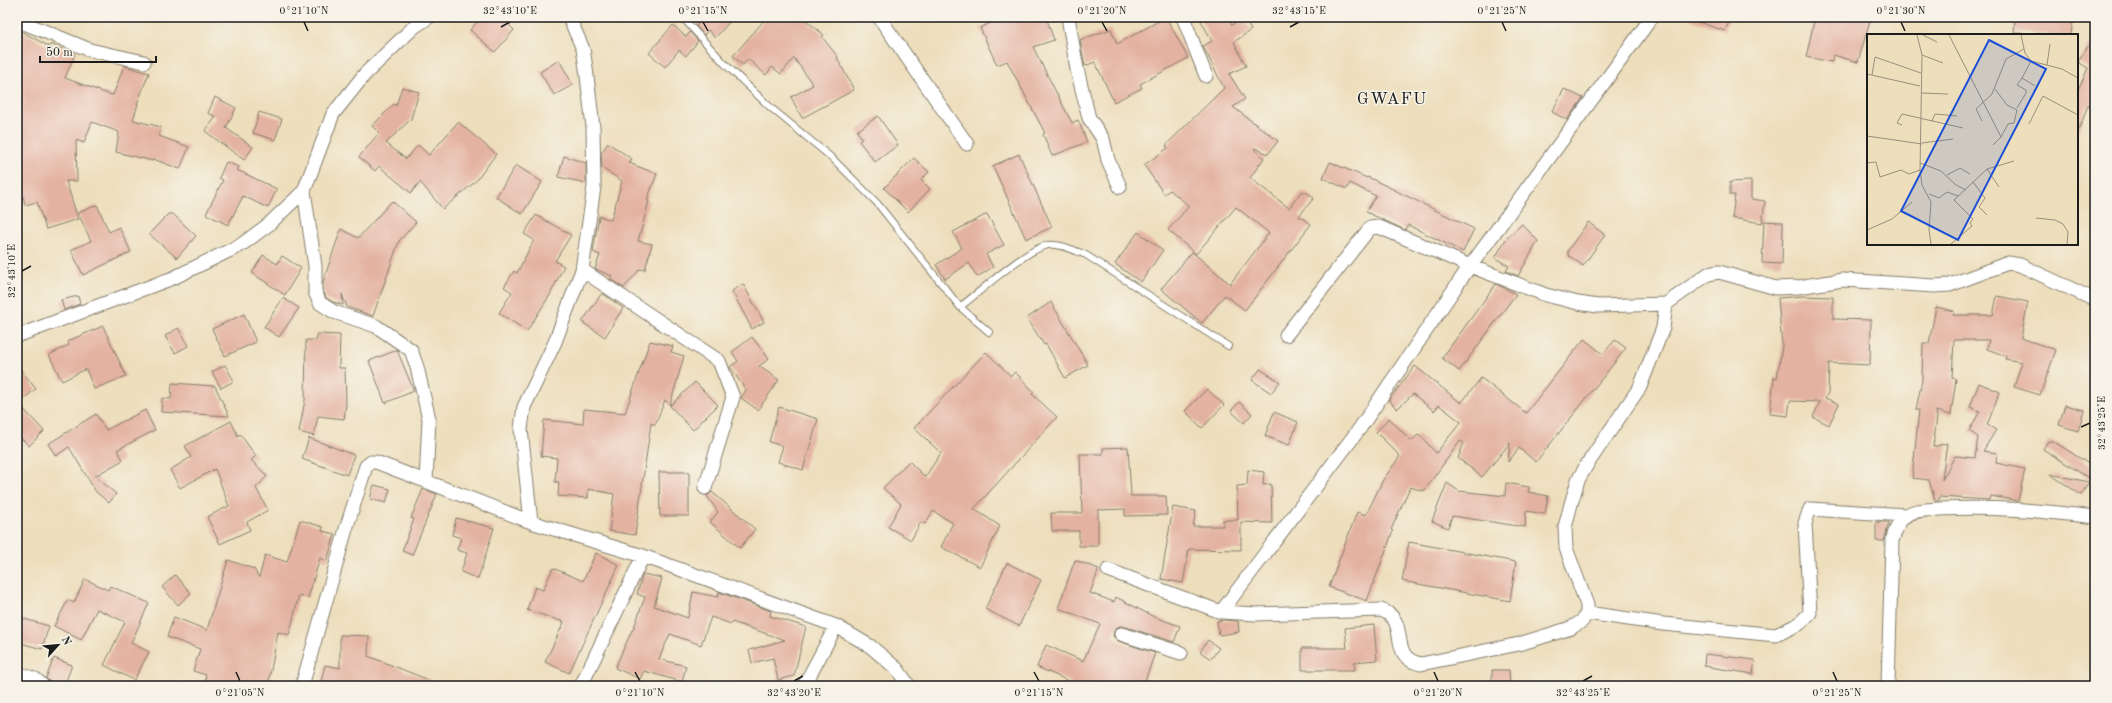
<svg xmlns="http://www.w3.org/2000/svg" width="2112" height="703" font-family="'Old Standard TT',serif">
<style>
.building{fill:#e4b2a1}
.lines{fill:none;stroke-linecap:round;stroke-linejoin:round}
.service-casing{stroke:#847d6c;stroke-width:8}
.minor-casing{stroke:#847d6c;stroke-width:15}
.service{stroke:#fff;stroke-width:6}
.minor{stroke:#fff;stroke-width:13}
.ticks{fill:none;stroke:#1c1c1c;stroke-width:1.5}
.labels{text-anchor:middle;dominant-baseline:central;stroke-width:3;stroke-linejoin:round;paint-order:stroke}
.quarter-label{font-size:17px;letter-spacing:1px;fill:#1c1c1c;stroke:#f7f3e8}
.inset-road{fill:none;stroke:#99907c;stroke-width:1}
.view{fill:#1d4ed8;fill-opacity:0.15;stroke:#1d4ed8;stroke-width:2}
.inset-edge{fill:none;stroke:#1c1c1c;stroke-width:2}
.neatline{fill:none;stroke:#1c1c1c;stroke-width:1.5}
.ticks-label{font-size:10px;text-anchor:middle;fill:#1c1c1c}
</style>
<rect width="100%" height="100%" fill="#f7f3e8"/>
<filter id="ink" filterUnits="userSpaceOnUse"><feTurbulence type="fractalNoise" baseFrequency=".025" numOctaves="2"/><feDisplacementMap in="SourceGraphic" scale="8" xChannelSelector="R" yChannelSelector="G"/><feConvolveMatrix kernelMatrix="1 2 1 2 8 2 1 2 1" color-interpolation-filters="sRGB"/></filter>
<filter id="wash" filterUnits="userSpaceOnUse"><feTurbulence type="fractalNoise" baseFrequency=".012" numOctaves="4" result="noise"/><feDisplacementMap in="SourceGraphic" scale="16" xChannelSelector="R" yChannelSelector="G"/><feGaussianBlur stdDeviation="0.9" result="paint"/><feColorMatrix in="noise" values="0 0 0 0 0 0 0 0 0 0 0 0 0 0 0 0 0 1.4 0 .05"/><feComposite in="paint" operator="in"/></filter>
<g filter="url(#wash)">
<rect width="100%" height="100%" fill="#eddebc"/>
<g id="blocks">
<path class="building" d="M 481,17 L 516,17 L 509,25 L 514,30 L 495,52 L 470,30 Z
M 693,17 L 734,17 L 715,38 L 708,30 L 704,35 L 696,26 L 699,23 Z
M 767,17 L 802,17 L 824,35 L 822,37 L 838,57 L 837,58 L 854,90 L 802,118 L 791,97 L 813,85 L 794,58 L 781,74 L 772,67 L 766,75 L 748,59 L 743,65 L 733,56 Z
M 1003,17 L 1046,17 L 1054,40 L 1033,47 L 1072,123 L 1078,120 L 1087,142 L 1052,156 L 1043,134 L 1045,133 L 1007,61 L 997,65 L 980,28 Z
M 1166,17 L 1188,58 L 1140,84 L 1142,88 L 1114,102 L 1095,62 L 1085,66 L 1080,40 L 1111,29 L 1117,44 Z
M 1199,17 L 1228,17 L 1232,25 L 1243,17 L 1251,30 L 1234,42 L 1246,66 L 1229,74 L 1245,99 L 1233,107 L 1278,141 L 1268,154 L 1255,148 L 1254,149 L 1264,158 L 1250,178 L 1289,208 L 1301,192 L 1306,192 L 1314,198 L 1299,216 L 1311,224 L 1245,310 L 1225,295 L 1202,323 L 1161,289 L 1192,252 L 1230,284 L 1269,233 L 1236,207 L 1196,254 L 1168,230 L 1189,206 L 1170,190 L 1164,194 L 1144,165 L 1168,148 L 1166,145 L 1224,88 L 1203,46 L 1212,41 Z
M 1690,17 L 1731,17 L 1725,31 L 1690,19 Z
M 1815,17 L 1871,17 L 1858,62 L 1833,55 L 1832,62 L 1806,57 Z
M 2015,17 L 2073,17 L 2071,35 L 2014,33 Z
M 673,25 L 686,37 L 690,32 L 698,41 L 686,56 L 679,50 L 665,67 L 649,53 Z
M 17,29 L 50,47 L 51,44 L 75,54 L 65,78 L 108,94 L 113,95 L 124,66 L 149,73 L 137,104 L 138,104 L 133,120 L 161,127 L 159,136 L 189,147 L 180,169 L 153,159 L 153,161 L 116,152 L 119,132 L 92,122 L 84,143 L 76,140 L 77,181 L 66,181 L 78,219 L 46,229 L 37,202 L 25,205 L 23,196 L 17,193 Z
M 2095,36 L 2095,108 L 2088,105 L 2079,130 L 2077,130 L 2077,92 L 2088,68 L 2078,62 Z
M 559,60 L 573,85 L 554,95 L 540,72 Z
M 402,87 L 419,92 L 411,119 L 386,143 L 406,159 L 418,145 L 429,155 L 458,122 L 496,154 L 477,180 L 443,209 L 420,182 L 411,193 L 379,166 L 375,171 L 359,157 L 379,133 L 372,126 L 394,104 L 396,106 Z
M 1564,89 L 1583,98 L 1567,120 L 1552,112 Z
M 215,97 L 236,108 L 226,128 L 253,147 L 244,160 L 205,131 L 216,117 L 208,113 Z
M 259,112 L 282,119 L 275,140 L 253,133 Z
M 878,116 L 898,145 L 875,162 L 859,141 L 862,139 L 857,131 Z
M 608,143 L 632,159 L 629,163 L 657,174 L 647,200 L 649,201 L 638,241 L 652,244 L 645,270 L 640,269 L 624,288 L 610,279 L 612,276 L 595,269 L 600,255 L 593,252 L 599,216 L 611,220 L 622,181 L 602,168 L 601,153 Z
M 1019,154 L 1052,227 L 1026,239 L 993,166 Z
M 564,156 L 586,163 L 586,183 L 558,177 Z
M 914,158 L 929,172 L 921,180 L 930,189 L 908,212 L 884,188 Z
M 226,162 L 239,167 L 237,170 L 277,189 L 268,208 L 243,196 L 228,225 L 206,214 L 223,180 L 219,178 Z
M 1330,162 L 1367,178 L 1368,177 L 1474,229 L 1463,252 L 1408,225 L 1405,230 L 1366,212 L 1376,196 L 1350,183 L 1347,189 L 1323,178 Z
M 516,165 L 542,182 L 522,214 L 496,197 Z
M 1751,181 L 1751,199 L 1765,201 L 1762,223 L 1732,218 L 1735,195 L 1730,195 L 1730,182 Z
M 392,201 L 416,222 L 399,241 L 373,316 L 347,307 L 342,294 L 343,305 L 333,302 L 326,298 L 323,290 L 323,282 L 341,229 L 358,238 Z
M 97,205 L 109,232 L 119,227 L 131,252 L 83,275 L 71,250 L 91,241 L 78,213 Z
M 168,214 L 173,214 L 196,236 L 177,258 L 149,234 Z
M 987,214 L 1004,245 L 986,254 L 993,267 L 977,277 L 969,263 L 945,279 L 936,265 L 962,248 L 953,232 Z
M 536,215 L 571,235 L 555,261 L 564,266 L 550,295 L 527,331 L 499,313 L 512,292 L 504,287 L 514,271 L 517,273 L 534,240 L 524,234 Z
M 1764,221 L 1783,222 L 1782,264 L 1762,263 Z
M 1588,222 L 1605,235 L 1583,266 L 1568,255 L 1568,250 Z
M 1522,224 L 1538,241 L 1518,276 L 1506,271 L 1509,266 L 1495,258 L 1506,239 Z
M 1138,232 L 1163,250 L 1141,282 L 1115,264 Z
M 263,255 L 277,264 L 282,256 L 301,268 L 285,295 L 252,273 Z
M 743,284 L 764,322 L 752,329 L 732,291 Z
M 1496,284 L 1516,294 L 1459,371 L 1442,358 Z
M 602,293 L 623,308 L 605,337 L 582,322 Z
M 78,296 L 80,304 L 64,310 L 61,300 Z
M 1802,296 L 1833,297 L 1833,319 L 1871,320 L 1870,365 L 1829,363 L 1828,393 L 1825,398 L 1839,404 L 1829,425 L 1813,417 L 1820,402 L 1790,401 L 1788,416 L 1770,414 L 1774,377 L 1777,378 L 1782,347 L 1778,298 Z
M 1997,296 L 2028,302 L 2021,338 L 2056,350 L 2040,395 L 2014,387 L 2022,362 L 2005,359 L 2006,356 L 1987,349 L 1989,340 L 1954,340 L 1952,378 L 1956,379 L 1951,415 L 1936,411 L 1937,417 L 1933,447 L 1947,443 L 1942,480 L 1955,456 L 1975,458 L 1978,437 L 1969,431 L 1980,411 L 1970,407 L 1979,383 L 2000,392 L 1987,425 L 1996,430 L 1983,451 L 1997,453 L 1996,463 L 2025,469 L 2018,501 L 1991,496 L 1990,500 L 1939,497 L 1939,501 L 1935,501 L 1929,480 L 1912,478 L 1919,410 L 1916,410 L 1922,380 L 1923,343 L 1929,343 L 1936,307 L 1954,311 L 1953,315 L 1993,315 Z
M 283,298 L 299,308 L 279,337 L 264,327 Z
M 1051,302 L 1088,365 L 1065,378 L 1046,344 L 1044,345 L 1027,318 Z
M 244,314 L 256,342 L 225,356 L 212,329 Z
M 103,326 L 126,376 L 94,389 L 86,369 L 62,381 L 49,355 L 69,345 L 68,341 Z
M 178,328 L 188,346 L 175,353 L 165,336 Z
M 317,334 L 340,335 L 339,368 L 345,368 L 346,404 L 344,419 L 318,416 L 314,436 L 299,432 L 305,400 L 306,340 L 317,340 Z
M 752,337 L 769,359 L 759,366 L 779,380 L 758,410 L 741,398 L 746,390 L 730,367 L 738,361 L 732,352 Z
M 1584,339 L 1603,354 L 1615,340 L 1626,348 L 1536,462 L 1519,448 L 1508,462 L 1510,443 L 1482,477 L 1458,458 L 1464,443 L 1460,441 L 1424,491 L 1410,487 L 1391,530 L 1393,531 L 1367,601 L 1329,587 L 1357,512 L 1366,515 L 1383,480 L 1400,456 L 1376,432 L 1389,418 L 1411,441 L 1419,434 L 1436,453 L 1461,422 L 1439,405 L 1434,411 L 1413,394 L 1397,409 L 1389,400 L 1415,366 L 1461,403 L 1481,378 L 1526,413 Z
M 650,341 L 673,346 L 671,352 L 684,356 L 670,405 L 665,400 L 655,425 L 651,423 L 635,535 L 609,531 L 614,494 L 588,489 L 588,498 L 558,496 L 559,482 L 555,482 L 557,458 L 541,456 L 544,420 L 583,424 L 584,409 L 625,413 Z
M 397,350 L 414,391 L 385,403 L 369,361 Z
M 986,352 L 1011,376 L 1015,372 L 1034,392 L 1032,394 L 1057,417 L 974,509 L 1000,526 L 980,567 L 941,547 L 953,523 L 933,511 L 925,524 L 921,522 L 911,540 L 888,527 L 901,504 L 883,488 L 909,461 L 925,477 L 941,453 L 914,428 Z
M 17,365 L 36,389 L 18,403 L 44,431 L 29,446 L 17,434 Z
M 225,365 L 234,381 L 221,388 L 212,372 Z
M 1260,369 L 1280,382 L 1271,393 L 1252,380 Z
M 695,382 L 718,405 L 693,430 L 670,406 Z
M 172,383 L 215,386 L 229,416 L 161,412 L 162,398 L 171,399 Z
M 1207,389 L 1224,405 L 1202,428 L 1185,411 Z
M 1239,402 L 1252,414 L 1244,423 L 1231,411 Z
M 2065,405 L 2084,410 L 2078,431 L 2059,425 Z
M 779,407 L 818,419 L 803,470 L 778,462 L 783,446 L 769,442 Z
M 145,410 L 155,430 L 117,450 L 123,460 L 95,476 L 116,494 L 109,503 L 96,492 L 69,447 L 56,456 L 48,444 L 96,414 L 106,430 Z
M 1274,412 L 1298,422 L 1289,445 L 1265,436 Z
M 231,421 L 238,436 L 240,434 L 256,456 L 251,460 L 267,476 L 256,488 L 268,510 L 247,522 L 250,530 L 220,544 L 207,517 L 229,506 L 215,469 L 180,488 L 170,470 L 191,457 L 185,446 Z
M 309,438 L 354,455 L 347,475 L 302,459 Z
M 2048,441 L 2053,441 L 2095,468 L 2095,482 L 2043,449 Z
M 1128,447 L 1131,496 L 1166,496 L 1167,515 L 1125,516 L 1125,509 L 1098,510 L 1098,546 L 1079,546 L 1079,531 L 1052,531 L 1051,513 L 1082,513 L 1080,454 L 1103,454 L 1103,448 Z
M 1248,470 L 1264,472 L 1263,485 L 1271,484 L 1272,523 L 1241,522 L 1241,550 L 1189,549 L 1183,583 L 1161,579 L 1173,507 L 1196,511 L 1193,526 L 1223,526 L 1223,520 L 1238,520 L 1237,486 L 1247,485 Z
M 659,472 L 689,472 L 689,516 L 660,516 Z
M 2050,474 L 2089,482 L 2081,495 Z
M 1447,483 L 1459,491 L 1505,496 L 1506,483 L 1529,487 L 1528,492 L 1548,496 L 1545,514 L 1526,511 L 1525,527 L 1452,516 L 1448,528 L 1432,521 Z
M 374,485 L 390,489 L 386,503 L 370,499 Z
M 423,489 L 437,494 L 412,555 L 402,551 L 414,519 L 411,518 Z
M 712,492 L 755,529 L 740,548 L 710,522 L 718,512 L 707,496 Z
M 456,518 L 494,528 L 478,579 L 461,572 L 467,553 L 457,550 L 461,538 L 452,535 Z
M 300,520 L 323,527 L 322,531 L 335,534 L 327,561 L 320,558 L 308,598 L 299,595 L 289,635 L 278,632 L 268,686 L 204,686 L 206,675 L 193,671 L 200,649 L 167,637 L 174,617 L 207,630 L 228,560 L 254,569 L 259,578 L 265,555 L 287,562 Z
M 1876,522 L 1889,522 L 1884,541 L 1876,541 Z
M 1409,542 L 1516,562 L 1510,601 L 1402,581 Z
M 596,553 L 619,565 L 569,673 L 545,662 L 564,622 L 527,610 L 535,587 L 543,590 L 553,568 L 583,581 Z
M 1075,560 L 1099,569 L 1090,593 L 1114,602 L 1116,597 L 1154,617 L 1180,626 L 1174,642 L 1123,626 L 1119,626 L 1114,631 L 1113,636 L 1118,641 L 1155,653 L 1143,686 L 1069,686 L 1071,682 L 1037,667 L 1046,645 L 1083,661 L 1100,624 L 1058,608 Z
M 1007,563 L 1041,580 L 1019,626 L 985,609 Z
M 643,574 L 662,578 L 654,606 L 688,618 L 693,592 L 718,597 L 719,592 L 771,611 L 770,616 L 806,627 L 794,676 L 778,680 L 773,658 L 752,663 L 749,650 L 785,640 L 732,622 L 731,624 L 711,617 L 701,645 L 670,634 L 659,659 L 686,666 L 682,682 L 644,671 L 640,679 L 615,668 L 632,630 L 633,630 L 645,597 L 637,594 Z
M 175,575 L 191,593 L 178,605 L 162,587 Z
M 85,579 L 108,590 L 110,586 L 149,603 L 131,643 L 149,652 L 134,680 L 104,665 L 125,622 L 97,609 L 81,640 L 54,626 L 68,600 L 74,603 Z
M 17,617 L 49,626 L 42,649 L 17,642 Z
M 1224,620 L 1238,621 L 1239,632 L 1219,635 L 1217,621 Z
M 1374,625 L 1377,660 L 1354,662 L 1355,670 L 1302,670 L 1302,648 L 1347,648 L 1345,628 Z
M 340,635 L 369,636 L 368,656 L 444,686 L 320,686 L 325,665 L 340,668 Z
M 1208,640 L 1219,648 L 1211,659 L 1200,652 Z
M 1705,654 L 1755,660 L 1753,674 L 1704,666 Z
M 54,658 L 72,665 L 64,686 L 50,682 L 46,678 Z
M 1492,670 L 1509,670 L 1510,686 L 1492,686 Z"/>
</g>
</g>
<g filter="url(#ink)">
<use href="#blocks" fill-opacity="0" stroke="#847d6c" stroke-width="1"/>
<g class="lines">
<defs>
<path id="service" d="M 682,17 L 725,64 L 770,107 L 832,158 L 877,203 L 960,307 L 989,332
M 960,307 C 980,292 1026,249 1048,245 C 1060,243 1075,251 1086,255 L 1228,346"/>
<path id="minor" d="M 879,17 L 967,144
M 1068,17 L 1077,69 L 1089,118 L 1103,139 L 1108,160 L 1120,187
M 1183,17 L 1206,76
M 17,20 L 90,50 L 144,62
M 304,191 L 315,266 L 315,292 L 320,303 L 334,312 L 376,326 L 411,350 L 417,367 L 429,419 L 426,481
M 582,270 L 719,361 L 733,397 L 705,488
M 1286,335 L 1370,228 L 1379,227 L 1470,266 L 1546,295 L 1578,303 L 1598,306 L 1666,304 L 1708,274 L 1719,272 L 1776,288 L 1798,287 L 1843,280 L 1934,286 L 1950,285 L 2008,263 L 2020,265 L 2095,300
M 17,336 L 173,278 L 241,245 L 268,225 L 304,191 L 333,114 L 365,74 L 414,27 L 429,17
M 531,522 L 521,429 L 524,407 L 555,342 L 582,270 L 594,187 L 593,127 L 586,68 L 583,49 L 569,17
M 1108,570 L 1221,612 L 1256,614 L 1381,610 C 1412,620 1386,658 1421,664 L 1519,644 L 1571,628 L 1582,621 L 1587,613 L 1587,605 L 1566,548 L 1565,527 L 1571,504 L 1578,480 L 1588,463 L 1640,387 L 1663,328 L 1666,304
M 1221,612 L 1360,428 L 1463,276 L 1652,17
M 1587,613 L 1663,624 L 1776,635 L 1799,624 L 1810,613 L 1805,523 L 1810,509 L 1905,515
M 1121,634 L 1181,653
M 17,673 L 35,679 L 43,686
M 302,686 L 346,529 L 366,466 L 371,462 L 376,462 L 531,522 L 643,556 L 836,626 L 870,646 L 897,669 L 909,686
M 581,686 L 643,556
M 804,686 L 836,626
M 1888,686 L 1892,541 C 1895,532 1897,523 1904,517 C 1913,509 1929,510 1940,509 C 1995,506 2040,511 2095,517"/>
</defs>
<use href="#service" class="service-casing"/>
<use href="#minor" class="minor-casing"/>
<use href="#service" class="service"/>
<use href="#minor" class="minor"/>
</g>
</g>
<path class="ticks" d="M 304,22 L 308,31M 703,22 L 708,31M 1102,22 L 1107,31M 1502,22 L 1506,31M 1901,22 L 1905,31M 501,27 L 510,22M 1290,27 L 1299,22M 22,271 L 31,266M 2081,427 L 2090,423M 236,672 L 240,681M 635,672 L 640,681M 1034,672 L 1039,681M 1434,672 L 1438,681M 1833,672 L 1837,681M 794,681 L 803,676M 1583,681 L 1592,676"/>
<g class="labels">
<g class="quarter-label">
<text x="1392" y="99">GWAFU</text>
</g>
</g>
<g transform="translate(1867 34)">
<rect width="211" height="211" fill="#eddebc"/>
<path class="inset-road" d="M 50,1 L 55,21 L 53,136 L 55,151 L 64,168 L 62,196 L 64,210M 56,1 L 70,8M 82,1 L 134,103M 154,1 L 158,19 L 164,27 L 195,35 L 211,44M 55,21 L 76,29M 164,27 L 155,44 L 168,52M 180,31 L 183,10M 0,40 L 53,52M 5,41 L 8,23 L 54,39M 54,59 L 81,60M 150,74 L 159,59 L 159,56 L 150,51 L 155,44M 65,87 L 68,80 L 90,82M 115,87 L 109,75 L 125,60 L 139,25 L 157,15M 162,90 L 176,62 L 211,81M 35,91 L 30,89 L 35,80 L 96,94M 0,102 L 55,110M 55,109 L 86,105M 126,111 L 134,103 L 141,90 L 147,89 L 150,76 L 140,71 L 128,55M 0,129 L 9,128 L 13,143 L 34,136 L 42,140 L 53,136M 53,129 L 74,137 L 89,151 L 99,156M 120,135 L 132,153M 80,141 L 93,134 L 103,140M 106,148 L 118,164 L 112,173 L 120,181M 62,160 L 72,164 L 80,158 L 91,162M 169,184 L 188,186 L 196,190 L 201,198 L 200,210M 0,196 L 25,185 L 45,168M 84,210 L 105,192 L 103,189 L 106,185 L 87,166 L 120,135 L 147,127"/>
<path class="view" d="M 122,6 L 179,35 L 91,206 L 34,177 Z"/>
<rect width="211" height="211" class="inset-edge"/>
</g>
<rect width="2112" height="703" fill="none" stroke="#f7f3e8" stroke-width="44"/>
<g transform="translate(58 645) rotate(63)" stroke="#f7f3e8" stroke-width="3" paint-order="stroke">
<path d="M0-3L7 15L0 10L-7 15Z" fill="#1c1c1c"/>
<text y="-6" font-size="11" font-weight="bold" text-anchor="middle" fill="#1c1c1c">N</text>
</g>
<path d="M40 56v6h116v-6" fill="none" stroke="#1c1c1c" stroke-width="2"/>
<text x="46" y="56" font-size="12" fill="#1c1c1c" stroke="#f7f3e8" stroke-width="3" paint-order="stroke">50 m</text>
<rect x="22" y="22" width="2068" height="659" class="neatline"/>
<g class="ticks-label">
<text x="304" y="14">0°21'10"N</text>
<text x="510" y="14">32°43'10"E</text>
<text x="703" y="14">0°21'15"N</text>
<text x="1102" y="14">0°21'20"N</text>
<text x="1299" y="14">32°43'15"E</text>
<text x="1502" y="14">0°21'25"N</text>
<text x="1901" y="14">0°21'30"N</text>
<text transform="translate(11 271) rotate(-90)" y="4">32°43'10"E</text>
<text transform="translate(2101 423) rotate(-90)" y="4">32°43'25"E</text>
<text x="240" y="696">0°21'05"N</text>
<text x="640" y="696">0°21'10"N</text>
<text x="794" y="696">32°43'20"E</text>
<text x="1039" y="696">0°21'15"N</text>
<text x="1438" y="696">0°21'20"N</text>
<text x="1583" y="696">32°43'25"E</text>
<text x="1837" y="696">0°21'25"N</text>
</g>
</svg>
